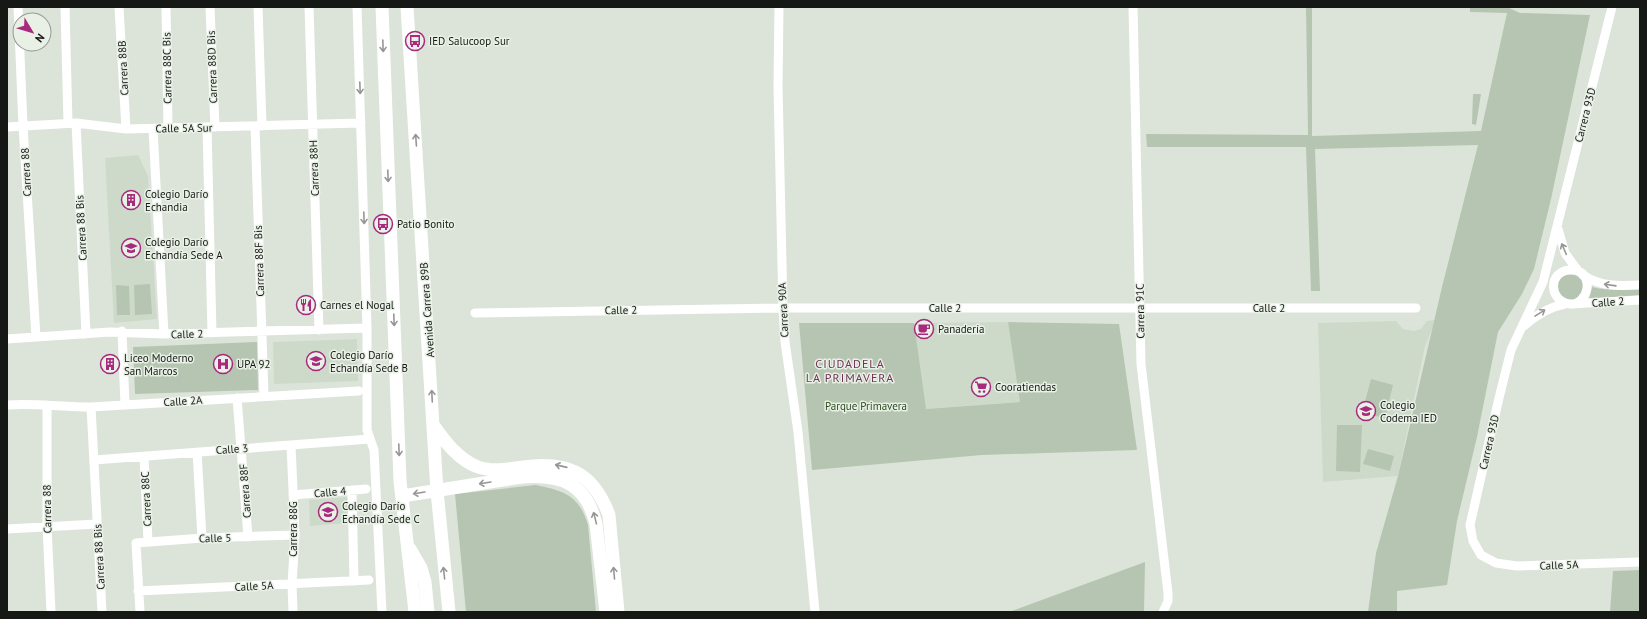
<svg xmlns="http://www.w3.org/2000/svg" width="1647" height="619" font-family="'PT Sans',sans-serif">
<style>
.built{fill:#cddaca}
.green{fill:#b5c5b1}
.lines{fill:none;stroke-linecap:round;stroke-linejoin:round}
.minor{stroke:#fff;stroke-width:9}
.secondary{stroke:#fff;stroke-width:13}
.oneway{stroke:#969795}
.labels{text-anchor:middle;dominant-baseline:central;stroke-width:3;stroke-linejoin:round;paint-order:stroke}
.poi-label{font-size:11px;fill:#151814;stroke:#e9f1e7;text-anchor:start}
.street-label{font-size:11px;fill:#151814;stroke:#e9f1e7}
.park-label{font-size:11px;fill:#284b1d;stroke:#e9f1e7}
.neighbourhood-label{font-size:12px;letter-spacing:1px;fill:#713257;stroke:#e9f1e7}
</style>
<rect width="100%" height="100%" fill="#dce4da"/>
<path class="built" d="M 138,155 L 148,176 L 157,319 L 114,323 L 105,158 Z
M 1436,320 L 1425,346 L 1398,476 L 1323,482 L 1318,323 L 1396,321 L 1403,329 L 1414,331 L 1421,329 L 1427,321 Z
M 1008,322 L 1021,402 L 925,409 L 914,323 Z
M 357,339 L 358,381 L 274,384 L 273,342 Z
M 347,497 L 348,523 L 310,526 L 309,500 Z"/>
<path class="green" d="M 1306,7 L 1312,7 L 1312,136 L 1481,131 L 1507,13 L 1470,12 L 1470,7 L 1507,7 L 1520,13 L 1590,15 L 1551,199 L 1534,269 L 1522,294 L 1498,332 L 1477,437 L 1457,521 L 1447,585 L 1397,591 L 1397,612 L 1368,612 L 1376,553 L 1398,476 L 1442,287 L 1478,145 L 1315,149 L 1320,291 L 1311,291 L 1306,147 L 1147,147 L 1146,134 L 1308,135 Z
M 1473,94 L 1481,94 L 1476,125 L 1472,124 Z
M1557 287a13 13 0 1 1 26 0a13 13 0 1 1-26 0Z
M 150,284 L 152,314 L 135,315 L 134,285 Z
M 116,285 L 129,286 L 130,315 L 117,315 Z
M 1592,287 C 1609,291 1623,290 1640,289 L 1640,295 L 1589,299 Z
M 1008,322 L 1119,324 L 1137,450 L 982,455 L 812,470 L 799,323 L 914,323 L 926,409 L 1020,402 Z
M 257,342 L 258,390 L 135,394 L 133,347 Z
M 1371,379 L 1393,385 L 1385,418 L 1362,413 Z
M 1337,425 L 1362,425 L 1360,472 L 1336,471 Z
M 1368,449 L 1394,456 L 1390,471 L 1363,464 Z
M 536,485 C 564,491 579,495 588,525 L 596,612 L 466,612 L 455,494 Z
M 1145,562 L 1144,612 L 1009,612 Z
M 1640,570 L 1640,612 L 1610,612 L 1613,571 Z"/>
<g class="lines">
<path class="minor" d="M 18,7 L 23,126 L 36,337
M 65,7 L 68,123
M 119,7 L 126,129
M 166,7 L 168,128
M 210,7 L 215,127
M 258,7 L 262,126
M 309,7 L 319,330
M 357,7 L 367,328 L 367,430 L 374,450 L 382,612
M 779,7 L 778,87 L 783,308 L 785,342 L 798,432 L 815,612
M 1133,7 L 1141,364 L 1168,593 L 1168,601 L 1163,612
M 1612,7 L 1543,282 L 1511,350 L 1499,398 L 1470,525 L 1473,541 L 1481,555 L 1496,563 L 1517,566 L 1640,562
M 76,123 L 86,334
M 255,126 L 264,396
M 7,127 L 76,123 L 126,129 L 361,123
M 207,127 L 212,333
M 153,129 L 164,334
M 1558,229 L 1565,253 L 1578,271
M 1583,275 C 1601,287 1619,286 1640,285
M 1575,304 C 1593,296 1591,268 1570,270 C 1548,271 1548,301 1570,304 L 1640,300
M 475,313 L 783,308 L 1416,308
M 1524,326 C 1536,315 1548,307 1565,304
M 122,331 L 125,405
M 7,339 L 110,332 L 164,334 L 367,328
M 237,398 L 248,537
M 7,405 C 35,403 63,407 91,407 L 359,391
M 47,405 L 47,526 L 51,612
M 91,407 L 102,612
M 291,445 L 295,535 L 292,584 L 293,612
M 197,452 L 202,538
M 144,456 L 148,542
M 94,460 L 370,439
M 352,490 L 354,581
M 293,495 L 366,489
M 7,529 L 97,524
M 138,591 L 369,580
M 140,612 L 136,543 L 202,538 L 295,535"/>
<path class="secondary" d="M 382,7 L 400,481 L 415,612
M 407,7 L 437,491 L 449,612
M 434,426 C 445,442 459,460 478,467 C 492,472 509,469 523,467 C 567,461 593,472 609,515 L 618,612
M 402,496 L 522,477 C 561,474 586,483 596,524 L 606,612
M 410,549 L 421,568 L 425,582 L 428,612"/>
</g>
<defs><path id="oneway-shaft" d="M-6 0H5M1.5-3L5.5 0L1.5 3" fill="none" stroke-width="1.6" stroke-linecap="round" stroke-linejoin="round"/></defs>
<g class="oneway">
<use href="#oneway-shaft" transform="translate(383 46) rotate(88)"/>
<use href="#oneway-shaft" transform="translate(360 88) rotate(88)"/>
<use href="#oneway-shaft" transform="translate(416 140) rotate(-94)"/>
<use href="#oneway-shaft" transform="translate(388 176) rotate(88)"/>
<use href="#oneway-shaft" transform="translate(364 218) rotate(88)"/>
<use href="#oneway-shaft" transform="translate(1564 249) rotate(-113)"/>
<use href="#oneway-shaft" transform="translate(1610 285) rotate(-172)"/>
<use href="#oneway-shaft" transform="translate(1540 313) rotate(-32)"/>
<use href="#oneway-shaft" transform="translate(394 320) rotate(88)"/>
<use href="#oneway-shaft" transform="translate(432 396) rotate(-93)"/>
<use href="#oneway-shaft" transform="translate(399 450) rotate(88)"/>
<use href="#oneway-shaft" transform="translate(561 466) rotate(-167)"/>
<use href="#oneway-shaft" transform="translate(485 483) rotate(171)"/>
<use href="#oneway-shaft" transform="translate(419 493) rotate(171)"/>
<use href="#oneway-shaft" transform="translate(595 518) rotate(-104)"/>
<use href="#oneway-shaft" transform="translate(444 573) rotate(-96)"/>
<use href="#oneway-shaft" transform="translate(614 573) rotate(-95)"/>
</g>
<defs>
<symbol id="bus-ring" viewBox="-11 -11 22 22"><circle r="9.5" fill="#e9f1e7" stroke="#a72a7c" stroke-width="1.5"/><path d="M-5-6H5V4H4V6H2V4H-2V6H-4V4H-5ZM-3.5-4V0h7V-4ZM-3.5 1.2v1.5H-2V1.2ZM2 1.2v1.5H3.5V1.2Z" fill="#a72a7c"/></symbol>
<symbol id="building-ring" viewBox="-11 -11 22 22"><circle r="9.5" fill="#e9f1e7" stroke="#a72a7c" stroke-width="1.5"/><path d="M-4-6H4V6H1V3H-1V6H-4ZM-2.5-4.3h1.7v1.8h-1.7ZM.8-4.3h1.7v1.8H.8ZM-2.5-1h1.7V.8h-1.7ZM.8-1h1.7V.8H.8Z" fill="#a72a7c"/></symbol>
<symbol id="school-ring" viewBox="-11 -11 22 22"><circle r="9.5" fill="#e9f1e7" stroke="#a72a7c" stroke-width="1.5"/><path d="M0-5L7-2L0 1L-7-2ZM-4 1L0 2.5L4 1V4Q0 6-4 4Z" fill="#a72a7c"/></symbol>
<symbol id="restaurant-ring" viewBox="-11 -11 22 22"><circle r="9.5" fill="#e9f1e7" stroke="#a72a7c" stroke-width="1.5"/><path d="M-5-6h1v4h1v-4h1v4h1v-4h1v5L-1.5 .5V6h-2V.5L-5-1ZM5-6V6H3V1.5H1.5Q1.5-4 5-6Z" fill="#a72a7c"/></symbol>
<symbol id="cafe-ring" viewBox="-11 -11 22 22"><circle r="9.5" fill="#e9f1e7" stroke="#a72a7c" stroke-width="1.5"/><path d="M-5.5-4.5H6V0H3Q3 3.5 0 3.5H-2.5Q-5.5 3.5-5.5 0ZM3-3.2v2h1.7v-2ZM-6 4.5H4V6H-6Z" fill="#a72a7c"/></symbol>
<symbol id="hospital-ring" viewBox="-11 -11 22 22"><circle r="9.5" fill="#e9f1e7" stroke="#a72a7c" stroke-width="1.5"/><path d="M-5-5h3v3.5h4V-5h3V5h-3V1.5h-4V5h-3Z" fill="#a72a7c"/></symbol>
<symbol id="supermarket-ring" viewBox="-11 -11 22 22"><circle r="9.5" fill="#e9f1e7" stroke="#a72a7c" stroke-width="1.5"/><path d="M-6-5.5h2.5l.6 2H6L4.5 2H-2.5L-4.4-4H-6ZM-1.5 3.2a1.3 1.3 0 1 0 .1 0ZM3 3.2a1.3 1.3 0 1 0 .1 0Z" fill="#a72a7c"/></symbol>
</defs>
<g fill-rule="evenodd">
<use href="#bus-ring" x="404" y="30" width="22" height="22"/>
<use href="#building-ring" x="120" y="189" width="22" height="22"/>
<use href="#bus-ring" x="372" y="213" width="22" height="22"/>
<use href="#school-ring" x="120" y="237" width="22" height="22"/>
<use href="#restaurant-ring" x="295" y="294" width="22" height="22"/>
<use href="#cafe-ring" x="913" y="318" width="22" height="22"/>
<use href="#school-ring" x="305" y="350" width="22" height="22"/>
<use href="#building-ring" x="99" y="353" width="22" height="22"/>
<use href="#hospital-ring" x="212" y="353" width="22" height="22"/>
<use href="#supermarket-ring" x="970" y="376" width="22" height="22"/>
<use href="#school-ring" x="1355" y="400" width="22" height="22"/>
<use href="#school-ring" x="317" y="501" width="22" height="22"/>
</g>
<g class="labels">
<g class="poi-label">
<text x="429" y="41">IED Salucoop Sur</text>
<text x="145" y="194">Colegio Darío<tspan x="145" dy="13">Echandia</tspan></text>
<text x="397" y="224">Patio Bonito</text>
<text x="145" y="242">Colegio Darío<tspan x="145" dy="13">Echandía Sede A</tspan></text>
<text x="320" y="305">Carnes el Nogal</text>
<text x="938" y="329">Panadería</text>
<text x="330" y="355">Colegio Darío<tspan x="330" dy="13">Echandía Sede B</tspan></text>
<text x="124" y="358">Liceo Moderno<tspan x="124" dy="13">San Marcos</tspan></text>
<text x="237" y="364">UPA 92</text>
<text x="995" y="387">Cooratiendas</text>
<text x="1380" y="405">Colegio<tspan x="1380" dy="13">Codema IED</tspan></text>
<text x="342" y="506">Colegio Darío<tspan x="342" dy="13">Echandía Sede C</tspan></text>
</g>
<g class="street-label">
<text transform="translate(212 67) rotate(-92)">Carrera 88D Bis</text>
<text transform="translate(123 68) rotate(-93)">Carrera 88B</text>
<text transform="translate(167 68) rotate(-91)">Carrera 88C Bis</text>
<text transform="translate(1585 115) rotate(-76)">Carrera 93D</text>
<text transform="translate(184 128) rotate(-1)">Calle 5A Sur</text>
<text transform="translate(314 168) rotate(-92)">Carrera 88H</text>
<text transform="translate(26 172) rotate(-93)">Carrera 88</text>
<text transform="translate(81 228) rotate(-93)">Carrera 88 Bis</text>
<text transform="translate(259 261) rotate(-92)">Carrera 88F Bis</text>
<text transform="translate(1608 302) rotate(-4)">Calle 2</text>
<text x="945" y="308">Calle 2</text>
<text x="1269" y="308">Calle 2</text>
<text transform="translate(427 310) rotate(-94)">Avenida Carrera 89B</text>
<text transform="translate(621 310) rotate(-1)">Calle 2</text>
<text transform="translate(783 310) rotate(-93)">Carrera 90A</text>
<text transform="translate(1140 311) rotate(-91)">Carrera 91C</text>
<text transform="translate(187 334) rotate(-2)">Calle 2</text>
<text transform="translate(183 401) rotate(-4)">Calle 2A</text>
<text transform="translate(1489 442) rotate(-77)">Carrera 93D</text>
<text transform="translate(232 449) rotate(-4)">Calle 3</text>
<text transform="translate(245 491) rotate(-94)">Carrera 88F</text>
<text transform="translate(330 492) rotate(-5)">Calle 4</text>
<text transform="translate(146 499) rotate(-93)">Carrera 88C</text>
<text transform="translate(47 509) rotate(-91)">Carrera 88</text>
<text transform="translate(293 529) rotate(-90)">Carrera 88G</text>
<text transform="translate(215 538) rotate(-2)">Calle 5</text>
<text transform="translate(99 557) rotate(-93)">Carrera 88 Bis</text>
<text transform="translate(1559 565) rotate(-2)">Calle 5A</text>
<text transform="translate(254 586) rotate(-3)">Calle 5A</text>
</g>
<g class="park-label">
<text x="866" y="406">Parque Primavera</text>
</g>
<g class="neighbourhood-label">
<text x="850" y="363">CIUDADELA<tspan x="850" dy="14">LA PRIMAVERA</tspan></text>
</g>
</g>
<rect width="1647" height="619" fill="none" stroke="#151814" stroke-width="16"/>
<g transform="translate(32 32) rotate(128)"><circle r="19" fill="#e9f1e7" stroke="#949a93"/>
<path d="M0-3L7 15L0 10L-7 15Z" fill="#a72a7c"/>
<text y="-6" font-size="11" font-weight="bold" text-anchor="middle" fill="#151814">N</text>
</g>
</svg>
